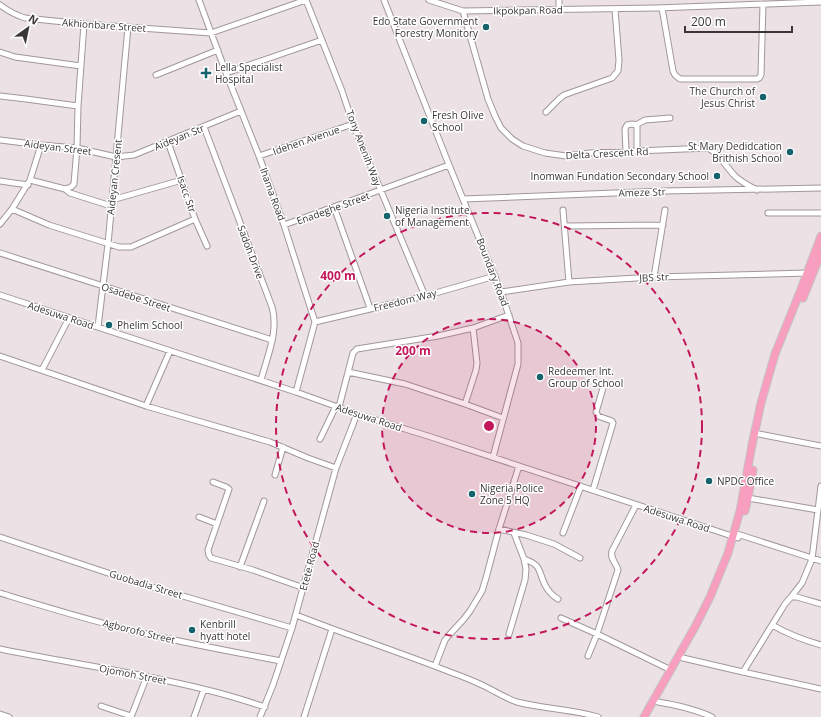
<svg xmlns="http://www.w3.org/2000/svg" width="821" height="717" font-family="'Open Sans',sans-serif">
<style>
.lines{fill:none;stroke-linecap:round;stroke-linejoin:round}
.minor-casing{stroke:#a1979a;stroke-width:7}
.highway-casing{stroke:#c4c3c3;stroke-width:9}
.minor{stroke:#fff;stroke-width:5}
.highway{stroke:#f89fbf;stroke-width:7}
.ring{fill:none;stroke:#c2185b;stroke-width:2;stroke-dasharray:7 5}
.poi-dot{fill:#15636c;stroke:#fff;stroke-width:1.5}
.labels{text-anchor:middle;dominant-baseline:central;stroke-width:3;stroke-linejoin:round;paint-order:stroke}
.street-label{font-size:10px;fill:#3a3637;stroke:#fff}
.poi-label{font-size:10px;fill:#3a3637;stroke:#fff;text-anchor:start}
.centre{fill:#c2185b;stroke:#fff;stroke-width:2}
.ring-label{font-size:12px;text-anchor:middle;font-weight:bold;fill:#c2185b;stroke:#fff;stroke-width:3;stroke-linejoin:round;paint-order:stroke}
</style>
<rect width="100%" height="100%" fill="#ece1e4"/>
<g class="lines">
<defs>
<path id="minor" d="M 199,0 L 226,73 L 259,156 L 284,225 L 315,322 L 296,392
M 306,0 L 342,91 L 353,124 L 425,296
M 384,0 L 449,165 L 501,292 L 518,343 L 518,364 L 493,457
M 429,0 L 463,11 L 656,8 L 821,2
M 559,0 L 559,9
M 0,5 C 8,11 15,15 25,18 L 84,24 L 211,33 L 306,0
M 662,8 L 673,71 L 675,75 L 680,79 L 757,79 L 759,78 L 761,75 L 763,4
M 463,11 L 488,99 L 495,116 L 501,128 L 512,139 L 523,146 L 545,153 L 566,156 L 590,153 L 708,148 C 720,154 726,167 735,176 C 741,182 749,186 757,190
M 0,52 L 15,57 L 81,66
M 226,73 L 322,40
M 156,75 L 218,50
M 0,96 L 26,99 L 78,106
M 546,112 L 559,99 L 564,95 L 612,78 L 618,71 L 619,60 L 615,9
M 636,125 L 637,127 L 637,151
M 204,127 L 272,307 C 279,331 267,357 261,380
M 0,140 L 41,145 L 77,148 L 116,157 L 134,155 L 241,111
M 168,142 L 195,219 L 207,246
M 41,145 L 30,180 L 65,189 L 71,187 L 74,184 L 77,148 L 78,106 L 84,24
M 626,151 L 625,129 L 627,125 L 632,124 L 636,125 L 645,120 L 670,118
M 259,156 L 353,124
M 0,181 L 28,185
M 65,189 L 70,193 L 111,206
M 463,199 L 664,191 L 821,188
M 112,200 L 182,180
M 334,207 L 370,308
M 12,209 L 49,225 L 119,247 L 131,247 L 195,219
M 563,210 L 569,282
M 768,213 L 821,213
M 0,224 L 12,209 L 30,180
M 284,225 L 449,165
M 565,226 L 663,225
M 0,253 L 272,340
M 654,277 L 665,210
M 501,292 L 569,282 L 654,277 L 808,273
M 0,295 L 296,392 L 357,414 L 431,437 L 738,538
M 315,322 L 425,296 L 495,276
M 98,327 L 108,244 L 128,27
M 0,356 L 146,406 L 270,442 L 308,458 L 336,468
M 42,370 L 69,318
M 348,372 L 405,384 L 465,404 L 503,418
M 465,404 L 476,370 L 477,363 L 473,328
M 146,406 L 170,351
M 339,407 L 353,353 L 357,349 L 438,336 L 473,328 L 509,315
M 759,434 L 821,446
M 320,439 L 336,406
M 275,475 L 283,447
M 213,482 L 226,487 L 229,489 L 208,550 L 209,555 L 211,558 L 253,570 L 304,588
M 593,490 L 613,423 L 612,421 L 598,416 L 596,412 L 603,388
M 748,498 L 818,510
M 199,517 L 217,524
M 499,529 L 526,535 L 554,544 L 580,558
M 563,533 L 581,486
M 734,533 L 821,561
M 0,537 L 135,582 L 292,628
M 524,559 C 542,565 538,571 545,585 C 548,591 553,596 558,599
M 240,567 L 264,501
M 0,593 C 46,607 91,621 138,632 C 185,643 233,652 281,661
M 791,597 L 802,583 L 812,559 L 821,486
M 296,615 C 347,635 399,652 450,672 C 461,676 472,680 482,685 C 493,690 505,698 517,702 C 544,709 572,709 598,717
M 561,618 L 597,634 L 671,670
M 772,625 C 788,634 803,640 821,645
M 509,634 L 525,580 L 526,569 L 524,559 L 514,533
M 0,649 C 68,663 136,672 203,689 C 224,694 244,700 265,707
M 588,656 L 597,634 L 618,570 C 616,562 610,560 612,551 L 636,505
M 683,658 L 743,672 L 821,689
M 435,666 L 445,640 L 450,634 L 463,620 L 470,611 L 482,591 L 486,578 L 499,529 L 519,466
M 743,672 L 785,604 L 791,597 L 797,597 L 821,604
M 658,702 C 676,705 695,709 712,717
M 101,706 L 131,716
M 0,714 L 9,717
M 131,717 L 147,676
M 194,717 L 204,689
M 260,717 L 273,685 L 292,628 L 336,468 L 357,414
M 304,717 L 332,629"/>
<path id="highway" d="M 803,298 L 821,253
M 745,511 L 748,498 L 753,470
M 644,717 L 696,625 L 710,597 L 728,553 L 740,511 L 752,445 L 761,403 L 775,354 L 800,292 L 821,236"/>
</defs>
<use href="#minor" class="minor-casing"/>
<use href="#highway" class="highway-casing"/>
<use href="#minor" class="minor"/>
<use href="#highway" class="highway"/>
</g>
<circle cx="489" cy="426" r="107" fill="#c2185b" fill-opacity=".12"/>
<g class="ring">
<circle cx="489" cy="426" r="107"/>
<circle cx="489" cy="426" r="213"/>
</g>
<g class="poi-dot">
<circle cx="486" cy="27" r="4"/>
<path d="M204 67h4v4h4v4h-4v4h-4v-4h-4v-4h4z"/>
<circle cx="763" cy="97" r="4"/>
<circle cx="424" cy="121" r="4"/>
<circle cx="790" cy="152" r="4"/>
<circle cx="717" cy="176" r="4"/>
<circle cx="387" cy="216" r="4"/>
<circle cx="109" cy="325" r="4"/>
<circle cx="540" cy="377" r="4"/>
<circle cx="709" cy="481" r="4"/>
<circle cx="472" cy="494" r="4"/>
<circle cx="192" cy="630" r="4"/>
</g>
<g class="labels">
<g class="street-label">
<text transform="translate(528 10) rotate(-1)">Ikpokpan Road</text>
<text transform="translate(104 25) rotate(4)">Akhionbare Street</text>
<text transform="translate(179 137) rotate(-22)">Aideyan Str</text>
<text transform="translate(306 140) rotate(-19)">Idehen Avenue</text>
<text transform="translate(58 147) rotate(7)">Aideyan Street</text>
<text transform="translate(364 148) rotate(69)">Tony Anenih Way</text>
<text transform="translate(607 153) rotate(-3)">Delta Crescent Rd</text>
<text transform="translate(114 177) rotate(-84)">Aideyan Cresent</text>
<text transform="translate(642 192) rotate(-2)">Ameze Str</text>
<text transform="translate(187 194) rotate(71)">Isacc Str</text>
<text transform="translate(273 194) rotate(70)">Ihama Road</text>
<text transform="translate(333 208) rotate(-20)">Enadeghe Street</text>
<text transform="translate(251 252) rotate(69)">Sadoh Drive</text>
<text transform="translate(493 272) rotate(69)">Boundary Road</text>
<text transform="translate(654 277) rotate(-3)">JBS str</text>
<text transform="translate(136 297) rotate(18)">Osadebe Street</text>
<text transform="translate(405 300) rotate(-14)">Freedom Way</text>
<text transform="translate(61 315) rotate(18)">Adesuwa Road</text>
<text transform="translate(369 417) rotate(18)">Adesuwa Road</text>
<text transform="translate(677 518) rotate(18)">Adesuwa Road</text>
<text transform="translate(309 566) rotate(-75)">Etete Road</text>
<text transform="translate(146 584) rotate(17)">Guobadia Street</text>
<text transform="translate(139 631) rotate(14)">Agborofo Street</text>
<text transform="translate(133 674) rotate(11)">Ojomoh Street</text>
</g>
<g class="poi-label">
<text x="478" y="21" text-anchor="end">Edo State Government<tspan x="478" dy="12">Forestry Monitory</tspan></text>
<text x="215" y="67">Lella Specialist<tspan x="215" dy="12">Hospital</tspan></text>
<text x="755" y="91" text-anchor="end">The Church of<tspan x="755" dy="12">Jesus Christ</tspan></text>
<text x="432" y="115">Fresh Olive<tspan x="432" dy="12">School</tspan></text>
<text x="782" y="146" text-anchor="end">St Mary Dedidcation<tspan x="782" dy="12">Brithish School</tspan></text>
<text x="709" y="176" text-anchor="end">Inomwan Fundation Secondary School</text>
<text x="395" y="210">Nigeria Institute<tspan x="395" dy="12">of Management</tspan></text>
<text x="117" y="325">Phelim School</text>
<text x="548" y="371">Redeemer Int.<tspan x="548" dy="12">Group of School</tspan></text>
<text x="717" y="481">NPDC Office</text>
<text x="480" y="488">Nigeria Police<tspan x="480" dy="12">Zone 5 HQ</tspan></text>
<text x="200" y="624">Kenbrill<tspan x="200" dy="12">hyatt hotel</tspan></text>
</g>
</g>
<circle cx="489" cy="426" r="6" class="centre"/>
<g class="ring-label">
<text x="338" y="280">400 m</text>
<text x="413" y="355">200 m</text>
</g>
<g transform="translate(28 28) rotate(33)" stroke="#ffffff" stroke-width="3" paint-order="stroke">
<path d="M0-3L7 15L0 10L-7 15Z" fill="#3a3637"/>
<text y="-6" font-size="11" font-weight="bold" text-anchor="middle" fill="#3a3637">N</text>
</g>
<path d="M685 26v6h107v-6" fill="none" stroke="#3a3637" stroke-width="2"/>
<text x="691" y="26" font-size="12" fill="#3a3637" stroke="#ffffff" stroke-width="3" paint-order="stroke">200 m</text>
</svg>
